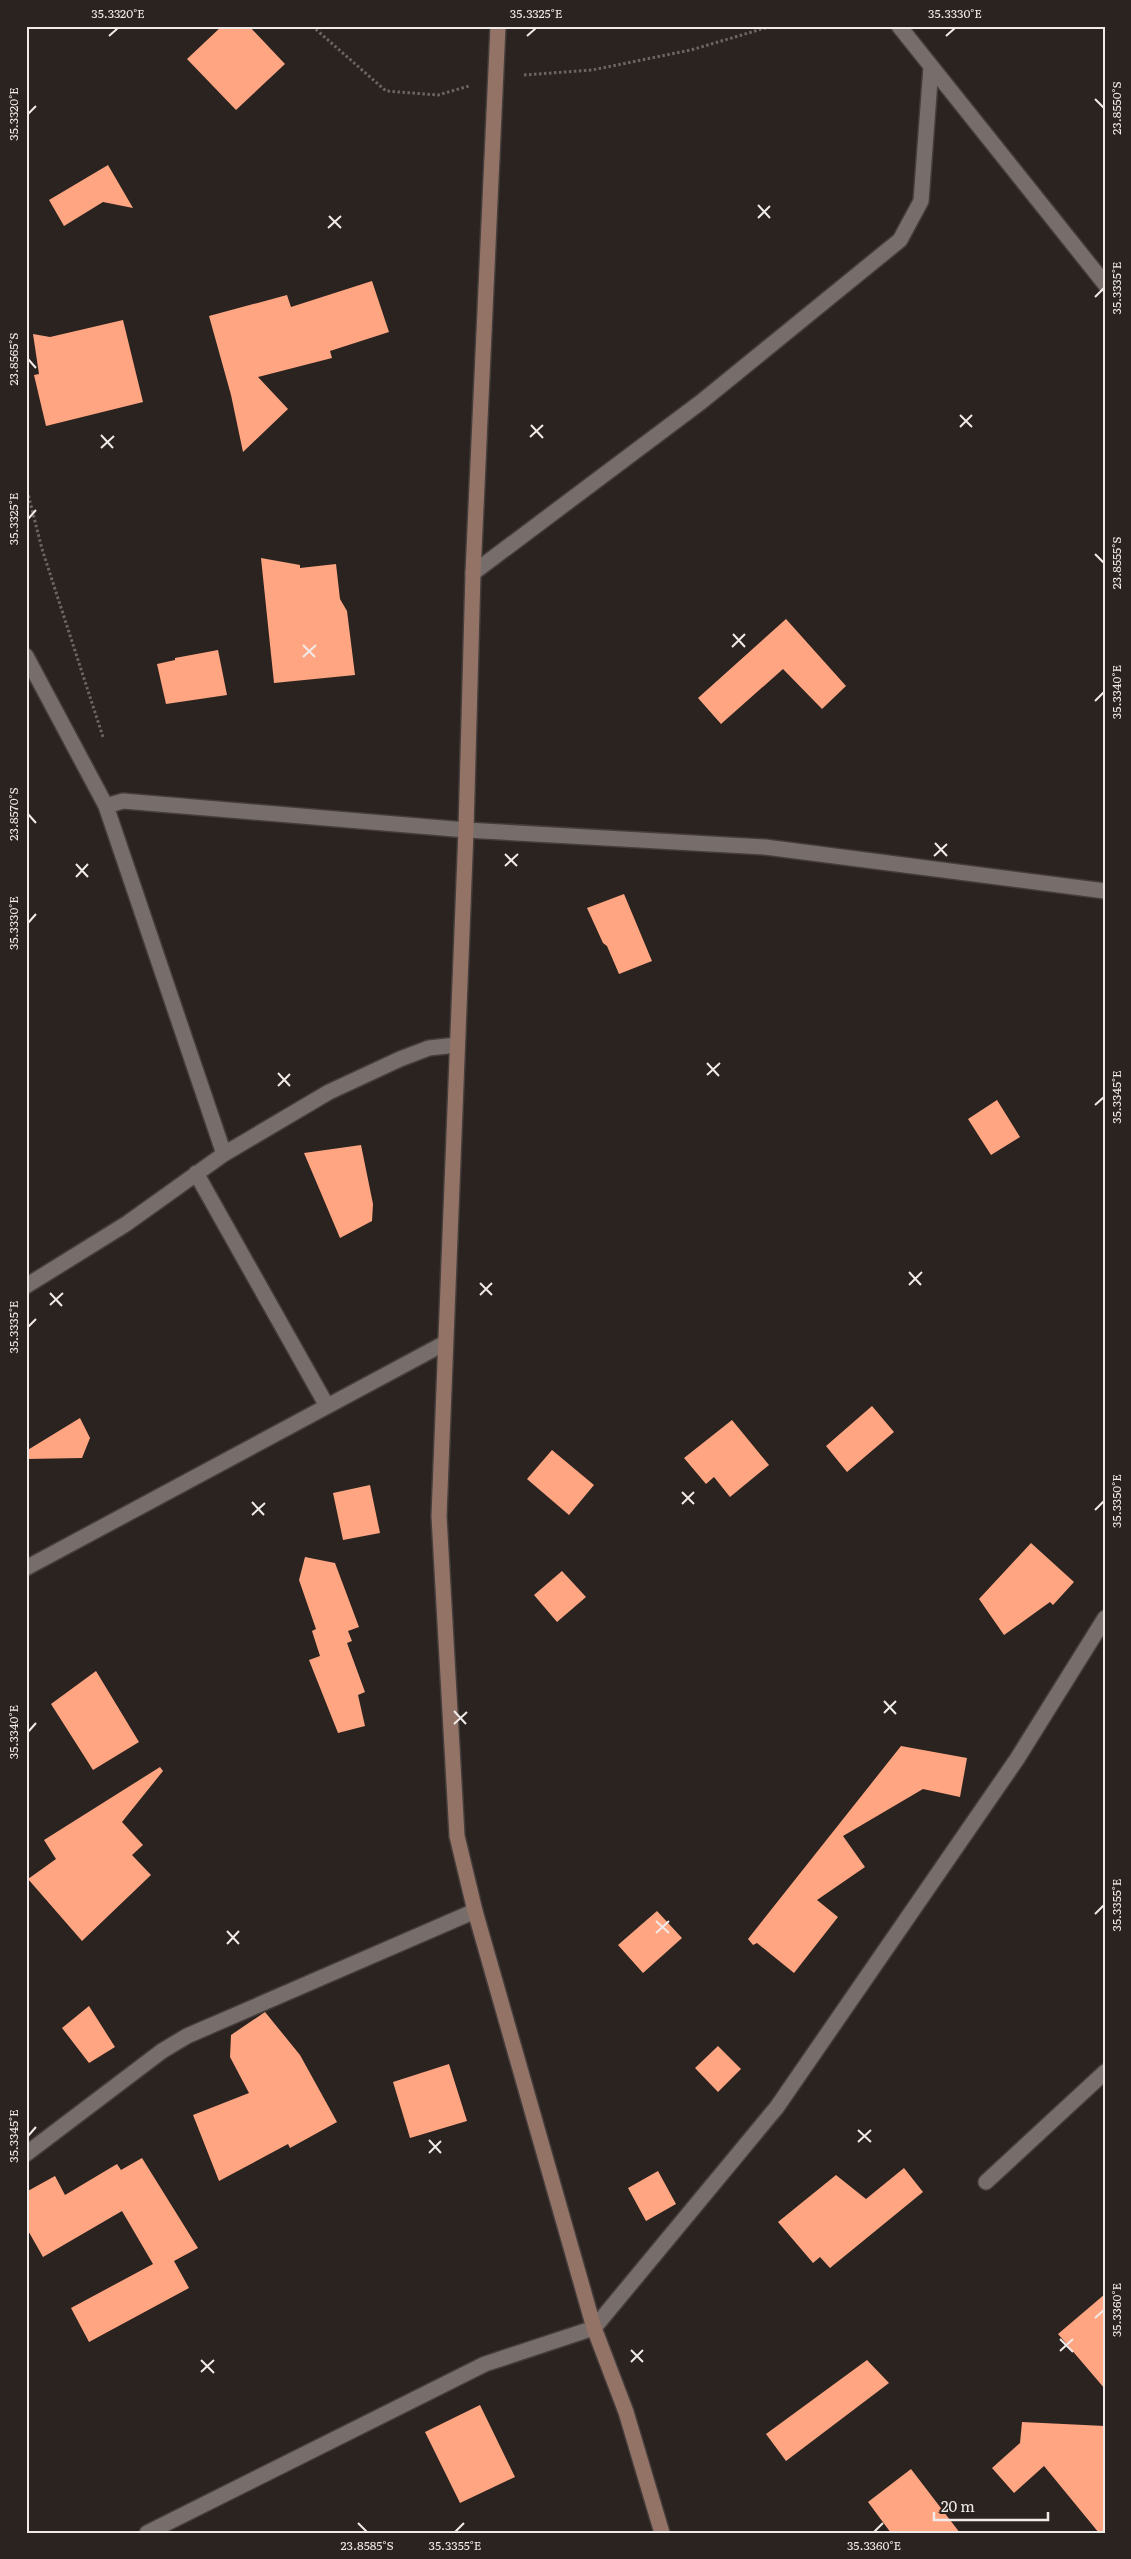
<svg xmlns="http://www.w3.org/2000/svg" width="1131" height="2559" font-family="Literata,serif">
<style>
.building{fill:#ffa582}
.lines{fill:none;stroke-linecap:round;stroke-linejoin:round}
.minor-casing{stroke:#443d3b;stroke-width:18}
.secondary-casing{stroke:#443d3b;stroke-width:18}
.path{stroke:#6c6663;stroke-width:3;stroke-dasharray:2.5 2.5;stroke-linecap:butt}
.minor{stroke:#776e6b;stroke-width:15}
.secondary{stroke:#947367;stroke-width:15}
.ticks{fill:none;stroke:#f0ebe9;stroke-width:2}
.neatline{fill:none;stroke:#f0ebe9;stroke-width:2}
.ticks-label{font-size:12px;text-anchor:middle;fill:#f0ebe9}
</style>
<rect width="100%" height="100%" fill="#2a2320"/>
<path class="building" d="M 222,26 L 249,26 L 285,64 L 236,110 L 187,59 Z
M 108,165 L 133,208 L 103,202 L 64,226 L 49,200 Z
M 372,281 L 389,332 L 330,351 L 332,358 L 258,377 L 288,409 L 243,452 L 231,395 L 209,316 L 287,295 L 291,307 Z
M 123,320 L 143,402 L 46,426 L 34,375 L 39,374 L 33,334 L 50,337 Z
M 261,558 L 300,565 L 300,568 L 336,564 L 340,599 L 347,611 L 355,675 L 274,683 Z
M 786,619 L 846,686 L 822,709 L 783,669 L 721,724 L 698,698 Z
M 218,650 L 227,695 L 166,704 L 157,664 L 175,660 L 175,658 Z
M 624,894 L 652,961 L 619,974 L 607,946 L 603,943 L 587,908 Z
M 997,1100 L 1020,1137 L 991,1155 L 968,1119 Z
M 361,1145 L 373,1204 L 372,1221 L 340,1238 L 304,1153 Z
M 872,1406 L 894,1432 L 847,1472 L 826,1446 Z
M 80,1418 L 90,1438 L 82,1458 L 26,1459 L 26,1451 Z
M 732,1420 L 769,1465 L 730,1497 L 714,1477 L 706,1484 L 684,1458 Z
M 552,1450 L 594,1485 L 569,1515 L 527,1479 Z
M 370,1485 L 380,1533 L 343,1540 L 333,1493 Z
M 1031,1543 L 1074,1582 L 1053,1605 L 1050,1602 L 1004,1635 L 979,1599 Z
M 305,1557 L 335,1563 L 359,1627 L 348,1631 L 352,1641 L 347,1643 L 365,1692 L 358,1695 L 365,1726 L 338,1733 L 309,1660 L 320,1656 L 312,1631 L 316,1629 L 299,1580 Z
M 562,1571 L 586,1597 L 557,1622 L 534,1595 Z
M 96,1671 L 139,1742 L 93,1770 L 51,1704 Z
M 901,1746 L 967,1758 L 960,1797 L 923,1789 L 843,1836 L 865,1867 L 817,1900 L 838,1917 L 794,1973 L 757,1943 L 753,1945 L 748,1939 Z
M 160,1767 L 163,1771 L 122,1822 L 143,1845 L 132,1855 L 151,1875 L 82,1941 L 28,1879 L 56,1859 L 44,1840 Z
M 657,1911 L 682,1938 L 643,1973 L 618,1945 Z
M 89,2006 L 115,2047 L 89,2063 L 62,2028 Z
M 265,2012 L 300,2055 L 337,2122 L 290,2148 L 288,2144 L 219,2181 L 193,2115 L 249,2093 L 230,2057 L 231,2035 Z
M 718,2046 L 741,2069 L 718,2092 L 695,2068 Z
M 449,2064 L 467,2121 L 410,2138 L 393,2082 Z
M 142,2158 L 198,2248 L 174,2261 L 189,2288 L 89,2342 L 71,2308 L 153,2264 L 122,2211 L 43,2257 L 26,2227 L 26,2192 L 55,2176 L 65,2195 L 117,2164 L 121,2170 Z
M 904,2168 L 923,2192 L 830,2268 L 820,2257 L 813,2263 L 778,2222 L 836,2175 L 866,2199 Z
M 658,2171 L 676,2204 L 646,2221 L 628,2188 Z
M 1105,2294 L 1105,2389 L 1058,2334 Z
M 867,2360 L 889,2383 L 786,2461 L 766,2434 Z
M 480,2405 L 515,2477 L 460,2503 L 425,2432 Z
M 1022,2422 L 1105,2426 L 1105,2533 L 1099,2533 L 1044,2466 L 1014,2493 L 992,2468 L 1020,2443 Z
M 911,2469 L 960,2533 L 891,2533 L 868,2502 Z"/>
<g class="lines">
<defs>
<path id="minor" d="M 899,26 L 1105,284
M 473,573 L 701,402 L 900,240 L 921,201 L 931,67
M 26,656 L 106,806 L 224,1154
M 106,806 L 123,801 L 466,830 L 765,847 L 1105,891
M 196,1173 L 327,1406
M 26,1286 L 126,1224 L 224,1154 L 329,1092 L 400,1059 L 429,1048 L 457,1045
M 26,1568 L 445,1343
M 26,2154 L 162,2051 L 187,2036 L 475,1911
M 986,2182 L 1105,2072
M 147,2533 L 485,2364 L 594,2328 L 777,2107 L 1017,1759 L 1105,1618"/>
<path id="secondary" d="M 498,26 L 473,573 L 466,830 L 439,1516 L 457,1836 L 475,1911 L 594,2328 L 626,2412 L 662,2533"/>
</defs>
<use href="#minor" class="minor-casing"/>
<use href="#secondary" class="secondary-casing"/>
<path class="path" d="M 312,26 L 386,91 L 438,95 L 469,86
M 524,75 L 592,70 L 691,50 L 772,26
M 26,486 L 42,549 L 103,737"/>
<use href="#minor" class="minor"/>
<use href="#secondary" class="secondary"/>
</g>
<path class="ticks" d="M 109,36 L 118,28M 527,36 L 536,28M 946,36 L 955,28M 1095,99 L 1104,108M 28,114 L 36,106M 758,205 L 770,218M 329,216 L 341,228M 758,218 L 770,206M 328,228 L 341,216M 1095,297 L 1104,288M 28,359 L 36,368M 960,415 L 972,427M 531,425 L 543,438M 960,427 L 972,415M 101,435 L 113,448M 530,437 L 543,425M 101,448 L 114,436M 28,519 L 36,510M 1095,554 L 1104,563M 733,634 L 745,647M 303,645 L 315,657M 732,647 L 745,634M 303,657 L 316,645M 1095,701 L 1104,692M 28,814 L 36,823M 935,843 L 947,856M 505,854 L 517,866M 934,856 L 947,844M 76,864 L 88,877M 505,866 L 518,854M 76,877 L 88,864M 28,923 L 36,914M 707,1063 L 719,1076M 278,1073 L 290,1086M 707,1075 L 720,1063M 278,1086 L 290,1074M 1095,1105 L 1104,1097M 909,1272 L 921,1285M 480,1283 L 492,1295M 909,1285 L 922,1272M 50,1293 L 62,1306M 480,1295 L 492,1283M 50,1305 L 63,1293M 28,1327 L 36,1319M 682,1492 L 694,1504M 252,1502 L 264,1515M 682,1504 L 694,1492M 1095,1510 L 1104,1501M 252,1515 L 265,1503M 884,1701 L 896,1714M 454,1711 L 466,1724M 884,1713 L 896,1701M 454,1724 L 467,1712M 28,1732 L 36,1723M 1095,1914 L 1104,1905M 656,1921 L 669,1933M 227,1931 L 239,1944M 656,1933 L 669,1921M 227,1944 L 239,1931M 858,2130 L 871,2142M 28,2136 L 36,2127M 429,2140 L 441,2153M 858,2142 L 871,2130M 429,2153 L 441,2141M 1095,2318 L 1104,2310M 1060,2339 L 1073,2352M 631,2350 L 643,2362M 1060,2351 L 1073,2339M 201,2360 L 214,2373M 631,2362 L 643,2350M 201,2372 L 214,2360M 358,2523 L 367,2532M 455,2532 L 464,2523M 874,2532 L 883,2523"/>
<rect width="1131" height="2559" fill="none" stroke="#2a2320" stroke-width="55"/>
<path d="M934 2512v8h114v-8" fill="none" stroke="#f0ebe9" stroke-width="2.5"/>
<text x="941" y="2512" font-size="15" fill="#f0ebe9" stroke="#2a2320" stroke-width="4" paint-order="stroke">20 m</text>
<rect x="28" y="28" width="1076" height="2504" class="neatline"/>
<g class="ticks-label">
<text x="118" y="18">35.3320°E</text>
<text x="536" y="18">35.3325°E</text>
<text x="955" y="18">35.3330°E</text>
<text transform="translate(1117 108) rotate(-90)" y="4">23.8550°S</text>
<text transform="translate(14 114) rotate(-90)" y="4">35.3320°E</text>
<text transform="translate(1117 288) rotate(-90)" y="4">35.3335°E</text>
<text transform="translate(14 359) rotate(-90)" y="4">23.8565°S</text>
<text transform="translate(14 519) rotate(-90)" y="4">35.3325°E</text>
<text transform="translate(1117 563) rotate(-90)" y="4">23.8555°S</text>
<text transform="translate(1117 692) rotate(-90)" y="4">35.3340°E</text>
<text transform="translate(14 814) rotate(-90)" y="4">23.8570°S</text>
<text transform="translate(14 923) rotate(-90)" y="4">35.3330°E</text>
<text transform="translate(1117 1097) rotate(-90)" y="4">35.3345°E</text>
<text transform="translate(14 1327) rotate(-90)" y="4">35.3335°E</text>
<text transform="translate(1117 1501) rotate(-90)" y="4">35.3350°E</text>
<text transform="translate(14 1732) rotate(-90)" y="4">35.3340°E</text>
<text transform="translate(1117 1905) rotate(-90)" y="4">35.3355°E</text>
<text transform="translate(14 2136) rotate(-90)" y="4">35.3345°E</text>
<text transform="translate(1117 2310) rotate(-90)" y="4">35.3360°E</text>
<text x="367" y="2550">23.8585°S</text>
<text x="455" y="2550">35.3355°E</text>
<text x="874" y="2550">35.3360°E</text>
</g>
</svg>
